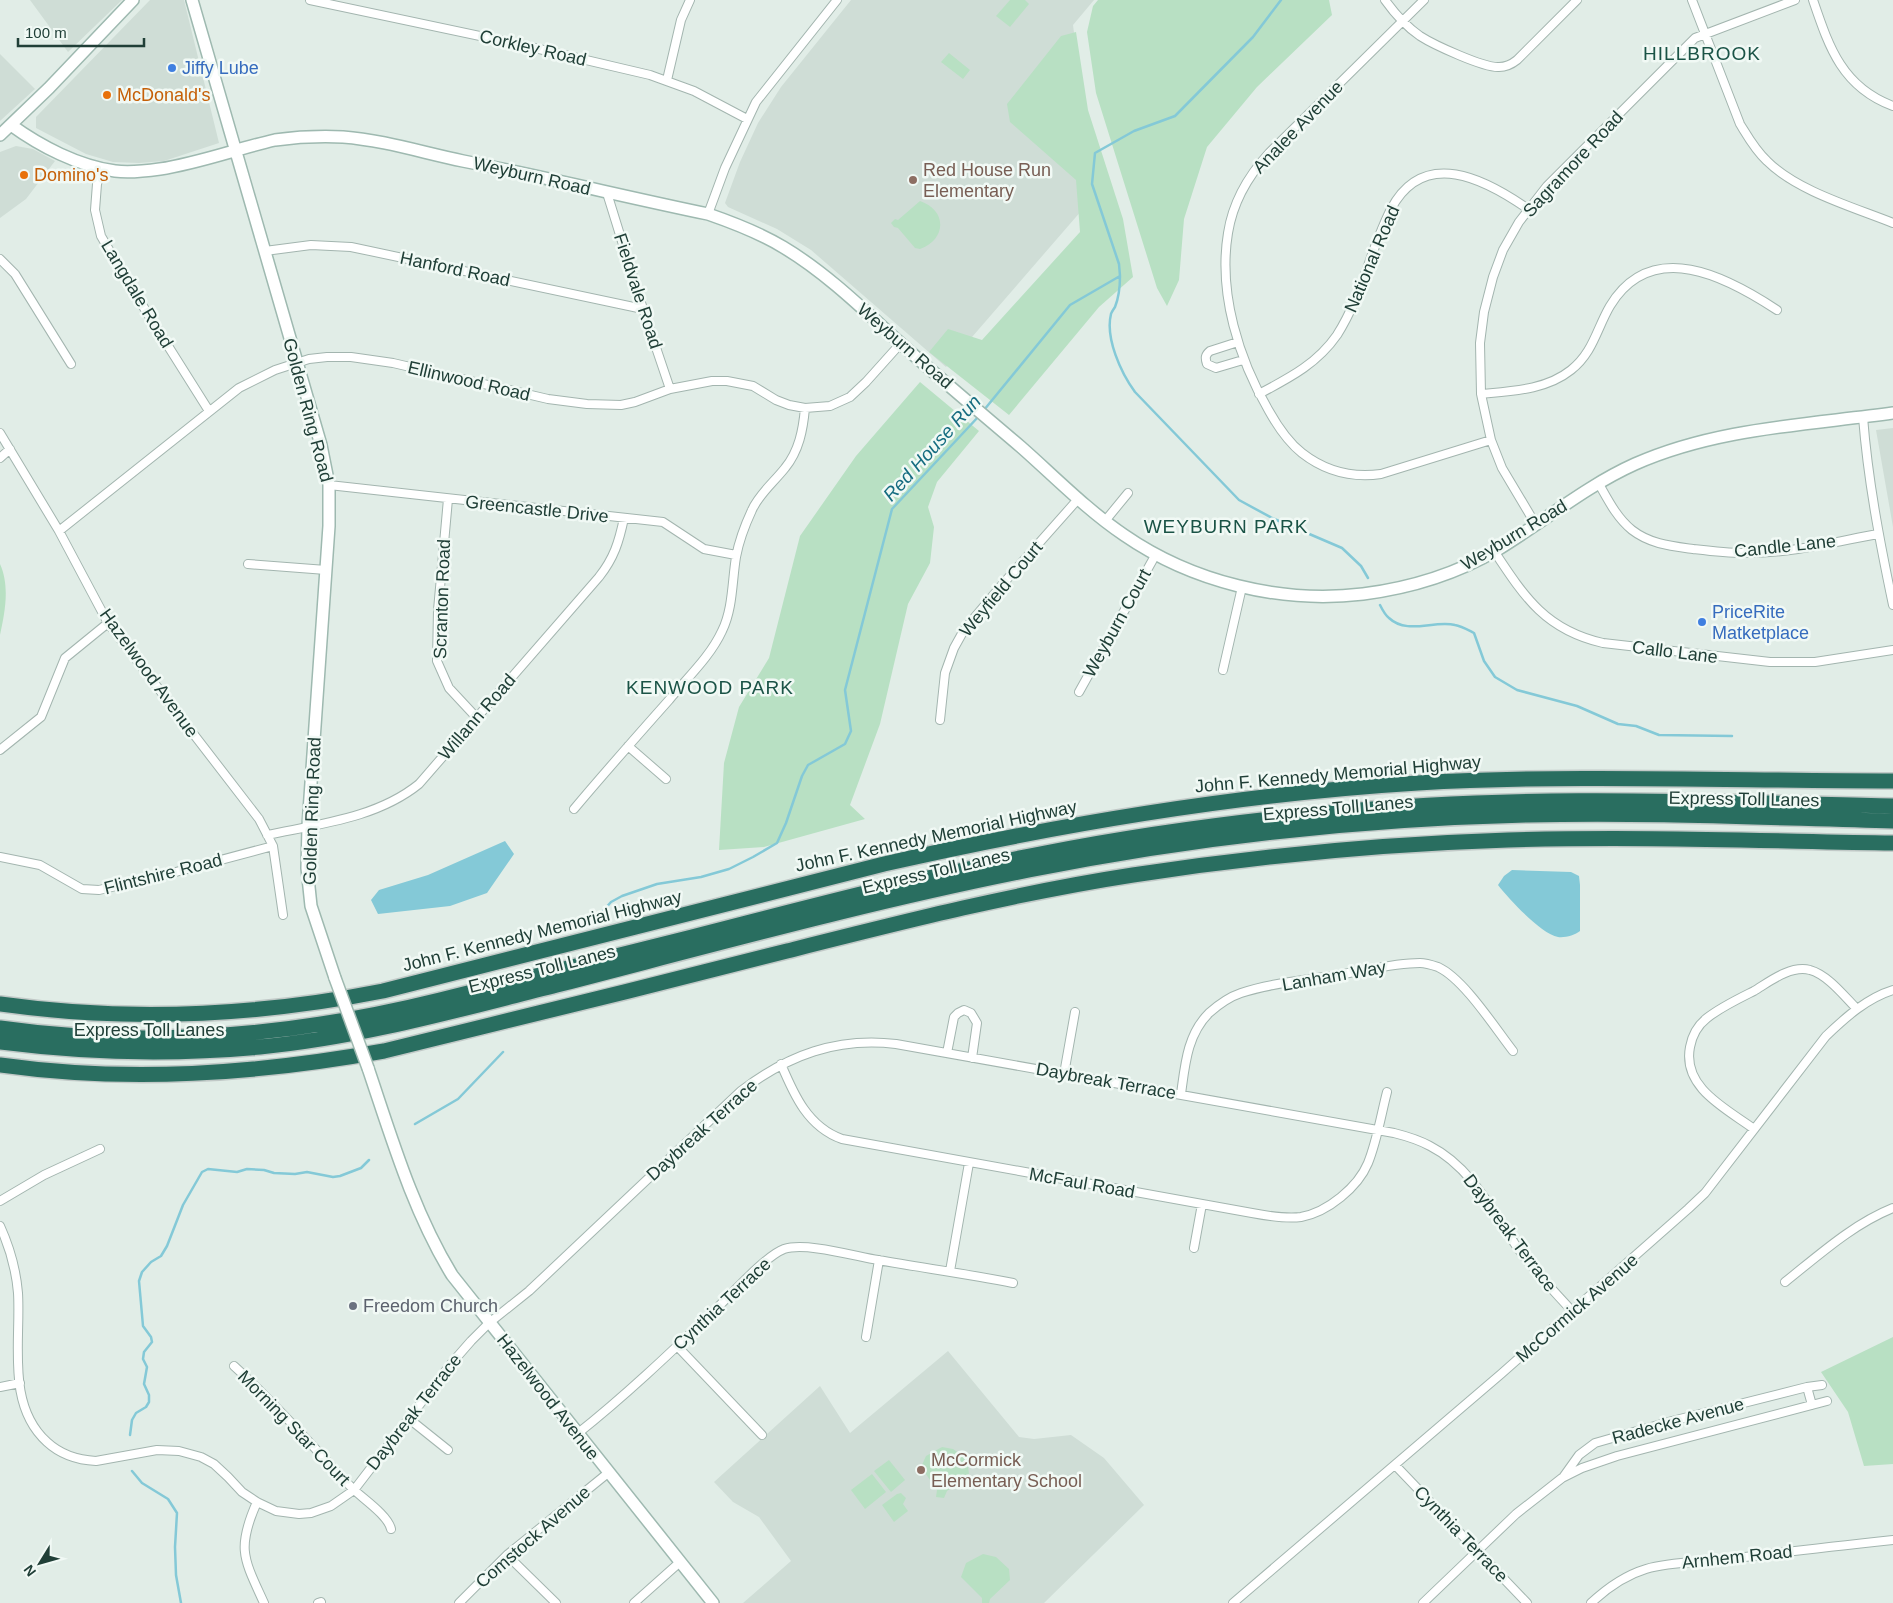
<svg xmlns="http://www.w3.org/2000/svg" width="1893" height="1603" font-family="Arial,sans-serif">
<style>
.built{fill:#cfddd6}
.green{fill:#b8e0c3}
.water{fill:#84c9d7}
.lines{fill:none;stroke-linecap:round;stroke-linejoin:round}
.stream{stroke:#84c9d7;stroke-width:2.5}
.street-casing{stroke:#a3b5af;stroke-width:10}
.secondary-casing{stroke:#9eb9b0;stroke-width:14}
.highway-casing{stroke:#c1c9c7;stroke-width:18}
.street{stroke:#fff;stroke-width:8}
.secondary{stroke:#fff;stroke-width:11}
.highway{stroke:#296e60;stroke-width:15}
.secondary-bridge-casing{stroke:#9eb9b0;stroke-width:14;stroke-linecap:butt}
.secondary-bridge{stroke:#fff;stroke-width:11}
.shop-dot{fill:#3f7fe0;stroke:#f1f9f5;stroke-width:2}
.food-dot{fill:#e8710a;stroke:#f1f9f5;stroke-width:2}
.education-dot{fill:#8d6e63;stroke:#f1f9f5;stroke-width:2}
.worship-dot{fill:#6b7280;stroke:#f1f9f5;stroke-width:2}
.labels{text-anchor:middle;dominant-baseline:central;stroke-width:5;stroke-linejoin:round;paint-order:stroke}
.street-label{font-size:18px;fill:#203f37;stroke:#f1f9f5}
.shop-label{font-size:18px;fill:#366cbe;stroke:#f1f9f5;text-anchor:start}
.food-label{font-size:18px;fill:#c56008;stroke:#f1f9f5;text-anchor:start}
.education-label{font-size:18px;fill:#785e54;stroke:#f1f9f5;text-anchor:start}
.worship-label{font-size:18px;fill:#5b616d;stroke:#f1f9f5;text-anchor:start}
.neighbourhood-label{font-size:19px;letter-spacing:1px;fill:#1a5346;stroke:#f1f9f5}
.water-label{font-size:19px;font-style:italic;fill:#156c80;stroke:#f1f9f5}
</style>
<rect width="100%" height="100%" fill="#e1ede7"/>
<path class="built" d="M 30,0 L 122,0 L 68,52 Z
M 150,0 L 184,0 L 219,143 L 164,161 L 139,163 L 113,162 L 86,154 L 36,128 L 36,117 Z
M 851,0 L 1094,0 L 1073,25 L 1095,195 L 946,367 L 811,250 L 777,229 L 728,207 L 725,203 L 740,162 L 758,123 L 781,87 Z
M 0,54 L 35,89 L 0,121 Z
M 16,146 L 33,149 L 55,161 L 26,199 L 0,218 L 0,152 Z
M 1893,428 L 1893,527 L 1876,430 Z
M 948,1351 L 1019,1437 L 1034,1439 L 1071,1435 L 1104,1458 L 1144,1505 L 1044,1603 L 743,1603 L 791,1561 L 759,1517 L 733,1502 L 714,1482 L 820,1386 L 850,1433 Z"/>
<path class="green" d="M 1010,0 L 1025,0 L 1029,4 L 1010,27 L 996,16 Z
M 1098,0 L 1329,0 L 1332,15 L 1257,87 L 1207,147 L 1184,219 L 1179,280 L 1167,306 L 1157,288 L 1096,93 L 1087,32 L 1093,6 Z
M 1076,32 L 1088,110 L 1123,219 L 1133,277 L 1099,307 L 1009,415 L 929,352 L 948,329 L 982,340 L 1080,232 L 1076,180 L 1010,122 L 1007,104 L 1061,36 Z
M 949,53 L 970,70 L 963,79 L 941,62 Z
M 920,201 C 947,210 947,239 920,249 L 915,248 L 898,228 L 894,227 L 891,223 L 895,219 L 898,220 Z
M 920,382 L 979,431 L 937,482 L 928,507 L 934,527 L 930,563 L 908,604 L 880,724 L 850,805 L 865,819 L 764,847 L 719,850 L 724,763 L 739,707 L 769,658 L 800,536 L 856,456 Z
M 0,564 C 10,586 5,612 0,635 Z
M 1893,1337 L 1893,1464 L 1864,1466 L 1848,1412 L 1821,1372 Z
M 942,1447 L 953,1449 L 967,1459 L 969,1474 L 947,1491 L 944,1498 L 936,1497 L 937,1490 L 921,1467 L 926,1456 Z
M 889,1460 L 905,1480 L 891,1492 L 874,1471 Z
M 872,1474 L 886,1492 L 865,1509 L 851,1490 Z
M 901,1493 L 906,1498 L 903,1504 L 908,1511 L 894,1522 L 882,1505 L 897,1494 Z
M 983,1554 L 996,1557 L 1009,1569 L 1010,1580 L 990,1599 L 989,1603 L 982,1603 L 982,1598 L 961,1577 L 966,1563 Z"/>
<path class="water" d="M 505,841 L 514,854 L 487,893 L 450,906 L 378,914 L 371,900 L 379,890 L 428,875 Z
M 1512,870 L 1571,872 L 1579,876 L 1580,885 L 1580,931 C 1575,935 1565,938 1558,937 C 1541,934 1509,899 1498,885 L 1504,876 Z"/>
<g class="lines">
<path class="stream" d="M 1120,276 C 1120,286 1119,297 1115,307 C 1115,307 1111,313 1111,314 C 1105,338 1121,373 1135,392 L 1239,500 L 1272,518 L 1342,548 L 1361,566 L 1368,578
M 984,410 L 1070,305 L 1120,276 L 1119,264 L 1092,184 L 1095,153 L 1134,131 L 1175,116 L 1253,37 L 1281,0
M 1380,605 C 1382,609 1385,615 1389,618 C 1407,635 1434,620 1455,625 C 1461,626 1468,630 1474,633 L 1484,661 L 1495,677 L 1517,690 L 1577,706 L 1618,724 L 1636,726 L 1659,735 L 1732,736
M 603,911 L 611,902 L 622,896 L 657,884 L 701,877 L 729,869 L 753,857 L 777,843 L 786,823 L 802,776 L 808,765 L 845,744 L 851,731 L 845,690 L 892,509 L 979,416
M 415,1124 L 458,1099 L 503,1052
M 130,1435 L 132,1420 L 136,1413 L 146,1407 L 149,1402 L 149,1395 L 144,1384 L 147,1367 L 143,1359 L 144,1352 L 152,1342 L 151,1337 L 143,1326 L 139,1281 L 142,1272 L 151,1262 L 161,1256 L 167,1246 L 183,1205 L 202,1172 L 208,1169 L 237,1172 L 247,1169 L 264,1170 L 274,1173 L 295,1174 L 307,1172 L 333,1177 L 340,1176 L 361,1168 L 369,1160
M 132,1471 L 142,1483 L 168,1499 L 177,1513 L 175,1547 L 176,1575 L 181,1603"/>
<defs>
<path id="street" d="M 310,0 L 522,45 L 650,75 L 694,91 L 747,119
M 1385,0 C 1395,14 1407,27 1420,36 C 1434,45 1484,68 1499,67 C 1506,67 1512,64 1517,60 L 1577,0
M 1424,0 L 1269,153 C 1248,176 1233,201 1228,233 C 1218,293 1239,360 1269,411 C 1278,427 1288,442 1302,453 C 1325,471 1352,478 1381,474 L 1491,440
M 1692,0 L 1740,124 C 1748,137 1755,150 1767,161 C 1797,191 1853,207 1893,223
M 1813,0 C 1829,47 1842,87 1893,106
M 667,80 L 681,20 L 690,0
M 102,168 L 97,184 L 95,210 L 101,236 L 129,284 L 209,411
M 607,193 L 643,309 L 670,389
M 708,214 L 725,168 L 756,102 L 837,0
M 265,251 L 311,245 L 351,247 L 643,309
M 0,259 L 15,274 L 71,364
M 1238,342 L 1210,351 C 1205,355 1205,358 1207,364 L 1216,368 L 1243,360
M 1259,394 C 1289,378 1317,364 1337,335 C 1362,296 1370,250 1391,209 C 1424,147 1485,179 1528,209
M 1481,394 C 1512,391 1546,390 1571,370 C 1593,353 1597,328 1610,306 C 1652,237 1727,277 1777,310
M 1863,417 C 1868,481 1880,543 1893,605
M 0,433 L 59,531 L 108,623 L 259,819 L 273,846 L 283,915
M 0,458 L 10,449
M 1599,484 C 1608,500 1617,518 1632,530 C 1650,544 1671,546 1693,549 C 1710,551 1726,553 1743,553 C 1788,554 1834,542 1878,534
M 329,485 L 663,522 L 704,549 L 736,555
M 448,499 L 438,610 L 437,661 L 449,688 L 476,717
M 1105,521 L 1128,493
M 1536,525 L 1502,468 L 1491,440 L 1481,394 L 1480,343 L 1484,312 L 1493,277 L 1503,250 L 1519,222 L 1547,186 L 1695,38 L 1795,0
M 59,531 L 239,388 L 275,370 L 309,359 L 327,357 L 351,357 L 393,363 L 548,399 L 587,404 L 621,405 L 635,402 L 670,389 L 712,381 L 727,381 L 753,386 L 776,400 L 789,405 L 805,408 L 830,406 L 850,397 L 866,382 L 901,343
M 1494,551 C 1525,598 1546,630 1603,643 L 1770,662 L 1815,662 L 1893,650
M 248,564 L 326,570
M 1223,670 L 1242,587
M 1079,692 L 1156,554
M 940,720 L 945,673 L 954,648 L 964,630 L 1001,586 L 1079,498
M 628,746 L 666,779
M 0,750 L 41,717 L 65,658 L 108,623
M 574,809 C 605,772 637,736 669,700 C 687,678 710,657 722,631 C 733,609 732,581 736,557 C 739,541 745,525 752,510 C 759,494 774,482 785,468 C 799,451 803,430 805,408
M 267,835 C 319,824 377,818 419,784 L 599,577 C 614,558 619,542 624,518
M 0,857 L 40,865 L 82,889 L 99,890 L 172,873 L 273,846
M 947,1053 L 954,1017 L 958,1013 L 964,1010 L 971,1013 L 977,1023 L 972,1058
M 781,1064 C 794,1095 808,1127 842,1139 L 1252,1213 C 1268,1216 1285,1219 1301,1217 C 1328,1212 1358,1187 1368,1163 C 1377,1141 1381,1115 1387,1092
M 1064,1074 L 1075,1012
M 1181,1094 C 1185,1065 1187,1035 1209,1013 C 1218,1005 1229,997 1241,993 C 1271,983 1306,980 1337,975 C 1364,971 1393,963 1420,963 C 1426,963 1432,965 1438,967 C 1464,979 1495,1028 1513,1051
M 1754,1129 C 1727,1109 1682,1088 1690,1047 C 1692,1036 1698,1025 1707,1018 C 1721,1007 1738,999 1754,991 C 1769,982 1790,965 1810,970 C 1828,975 1844,996 1857,1009
M 0,1201 L 44,1175 L 100,1149
M 0,1226 C 10,1248 16,1269 18,1293 C 21,1342 6,1405 47,1442 C 61,1455 77,1460 96,1461 L 157,1450 L 179,1451 L 201,1457 L 214,1464 L 228,1477 L 242,1492 L 257,1502 L 276,1511 L 299,1514 L 311,1513 L 331,1506 L 354,1490 L 450,1365 L 471,1341 L 489,1323 L 529,1291 L 741,1091 C 788,1055 837,1037 896,1044 C 1062,1074 1228,1103 1394,1133 C 1406,1136 1419,1140 1430,1146 C 1471,1167 1492,1210 1517,1247 C 1533,1270 1553,1290 1572,1311
M 1194,1248 L 1202,1204
M 950,1271 L 969,1163
M 1785,1282 C 1819,1255 1853,1224 1893,1208
M 866,1337 L 879,1260
M 677,1346 L 762,1435
M 234,1366 C 276,1404 313,1447 352,1488 C 362,1498 388,1515 391,1529
M 0,1387 L 20,1383
M 1807,1387 L 1812,1405
M 408,1418 L 448,1450
M 577,1434 C 625,1396 669,1354 713,1312 C 729,1297 765,1256 784,1249 C 806,1242 854,1256 878,1260 C 923,1268 968,1274 1013,1283
M 1395,1465 L 1527,1603
M 1564,1476 L 1579,1455 L 1595,1443 L 1672,1421 L 1807,1387 L 1822,1385
M 257,1502 C 236,1549 244,1559 264,1603
M 507,1555 L 556,1603
M 318,1603 L 321,1602
M 459,1603 L 507,1555 L 608,1473
M 634,1603 L 680,1562
M 1233,1603 L 1501,1374 L 1688,1209 L 1705,1193 L 1826,1036 C 1846,1017 1867,998 1893,990
M 1423,1603 L 1516,1514 L 1562,1478 L 1582,1468 L 1617,1456 L 1827,1401
M 1591,1603 C 1606,1589 1626,1575 1646,1569 C 1673,1561 1702,1563 1729,1559 C 1784,1552 1838,1546 1893,1540"/>
<path id="secondary" d="M 192,0 L 321,445 L 329,485 L 329,526 L 308,826 L 307,868 L 311,906 L 335,978
M 11,125 C 40,146 78,166 115,171 C 129,173 146,171 160,169 C 199,163 236,149 275,140 C 297,137 321,136 343,137 C 383,140 424,153 463,161 C 545,177 626,197 708,214 C 734,223 760,233 783,247 C 825,272 862,308 898,341 C 938,377 980,412 1021,447 C 1055,477 1087,510 1124,535 C 1192,582 1281,604 1363,594 C 1410,588 1456,574 1497,550 C 1543,522 1586,486 1635,464 C 1716,428 1806,425 1893,413
M 0,135 L 49,88 L 133,0
M 368,1068 C 392,1139 413,1211 452,1275 L 713,1603"/>
<path id="highway" d="M 0,1004 C 128,1022 256,1016 383,991 L 884,864 C 1060,824 1237,794 1418,783 C 1576,774 1735,781 1893,781
M 0,1028 C 149,1049 295,1036 440,1000 C 524,979 608,958 692,937 C 809,907 926,876 1045,853 C 1142,834 1240,821 1338,812 C 1522,794 1708,802 1893,806
M 0,1042 C 86,1053 173,1055 260,1047 C 363,1037 461,1009 561,984 C 716,944 872,901 1029,870 C 1193,837 1360,819 1527,815 C 1649,812 1771,818 1893,821
M 0,1065 C 129,1083 256,1074 384,1051 C 518,1019 653,985 787,951 C 902,922 1016,893 1133,875 C 1257,856 1382,844 1508,840 C 1636,836 1765,841 1893,843"/>
</defs>
<use href="#street" class="street-casing"/>
<use href="#secondary" class="secondary-casing"/>
<use href="#highway" class="highway-casing"/>
<use href="#street" class="street"/>
<use href="#secondary" class="secondary"/>
<use href="#highway" class="highway"/>
<defs>
<path id="secondary-bridge" d="M 335,978 L 368,1068"/>
</defs>
<use href="#secondary-bridge" class="secondary-bridge-casing"/>
<use href="#secondary-bridge" class="secondary-bridge"/>
</g>
<g class="shop-dot">
<circle cx="172" cy="68" r="5"/>
<circle cx="1702" cy="622" r="5"/>
</g>
<g class="food-dot">
<circle cx="107" cy="95" r="5"/>
<circle cx="24" cy="175" r="5"/>
</g>
<g class="education-dot">
<circle cx="913" cy="180" r="5"/>
<circle cx="921" cy="1470" r="5"/>
</g>
<circle class="worship-dot" cx="353" cy="1306" r="5"/>
<g class="labels">
<g class="street-label">
<text transform="translate(533 48) rotate(13)">Corkley Road</text>
<text transform="translate(1298 127) rotate(-46)">Analee Avenue</text>
<text transform="translate(1573 164) rotate(-47)">Sagramore Road</text>
<text transform="translate(532 176) rotate(13)">Weyburn Road</text>
<text transform="translate(1372 259) rotate(-67)">National Road</text>
<text transform="translate(455 269) rotate(12)">Hanford Road</text>
<text transform="translate(638 291) rotate(72)">Fieldvale Road</text>
<text transform="translate(137 294) rotate(59)">Langdale Road</text>
<text transform="translate(905 346) rotate(41)">Weyburn Road</text>
<text transform="translate(469 381) rotate(13)">Ellinwood Road</text>
<text transform="translate(308 410) rotate(75)">Golden Ring Road</text>
<text transform="translate(537 509) rotate(6)">Greencastle Drive</text>
<text transform="translate(1514 535) rotate(-31)">Weyburn Road</text>
<text transform="translate(1785 546) rotate(-6)">Candle Lane</text>
<text transform="translate(1001 589) rotate(-50)">Weyfield Court</text>
<text transform="translate(442 599) rotate(-88)">Scranton Road</text>
<text transform="translate(1117 623) rotate(-61)">Weyburn Court</text>
<text transform="translate(1675 652) rotate(7)">Callo Lane</text>
<text transform="translate(149 673) rotate(54)">Hazelwood Avenue</text>
<text transform="translate(477 717) rotate(-49)">Willann Road</text>
<text transform="translate(1338 774) rotate(-5)">John F. Kennedy Memorial Highway</text>
<text transform="translate(1744 799) rotate(1)">Express Toll Lanes</text>
<text transform="translate(1338 808) rotate(-5)">Express Toll Lanes</text>
<text transform="translate(312 811) rotate(-88)">Golden Ring Road</text>
<text transform="translate(936 836) rotate(-12)">John F. Kennedy Memorial Highway</text>
<text transform="translate(936 871) rotate(-13)">Express Toll Lanes</text>
<text transform="translate(163 874) rotate(-14)">Flintshire Road</text>
<text transform="translate(542 931) rotate(-14)">John F. Kennedy Memorial Highway</text>
<text transform="translate(542 969) rotate(-14)">Express Toll Lanes</text>
<text transform="translate(1334 976) rotate(-10)">Lanham Way</text>
<text x="149" y="1030">Express Toll Lanes</text>
<text transform="translate(1106 1081) rotate(10)">Daybreak Terrace</text>
<text transform="translate(702 1130) rotate(-42)">Daybreak Terrace</text>
<text transform="translate(1082 1183) rotate(10)">McFaul Road</text>
<text transform="translate(1510 1233) rotate(53)">Daybreak Terrace</text>
<text transform="translate(722 1304) rotate(-43)">Cynthia Terrace</text>
<text transform="translate(1577 1308) rotate(-41)">McCormick Avenue</text>
<text transform="translate(548 1397) rotate(52)">Hazelwood Avenue</text>
<text transform="translate(414 1412) rotate(-52)">Daybreak Terrace</text>
<text transform="translate(1678 1421) rotate(-15)">Radecke Avenue</text>
<text transform="translate(294 1428) rotate(46)">Morning Star Court</text>
<text transform="translate(1461 1534) rotate(46)">Cynthia Terrace</text>
<text transform="translate(533 1537) rotate(-41)">Comstock Avenue</text>
<text transform="translate(1737 1557) rotate(-6)">Arnhem Road</text>
</g>
<g class="shop-label">
<text x="182" y="68">Jiffy Lube</text>
<text x="1712" y="612">PriceRite<tspan x="1712" dy="21">Matketplace</tspan></text>
</g>
<g class="food-label">
<text x="117" y="95">McDonald's</text>
<text x="34" y="175">Domino's</text>
</g>
<g class="education-label">
<text x="923" y="170">Red House Run<tspan x="923" dy="21">Elementary</tspan></text>
<text x="931" y="1460">McCormick<tspan x="931" dy="21">Elementary School</tspan></text>
</g>
<g class="worship-label">
<text x="363" y="1306">Freedom Church</text>
</g>
<g class="neighbourhood-label">
<text x="1702" y="53">HILLBROOK</text>
<text x="1226" y="526">WEYBURN PARK</text>
<text x="710" y="687">KENWOOD PARK</text>
</g>
<g class="water-label">
<text transform="translate(932 448) rotate(-48)">Red House Run</text>
</g>
</g>
<g transform="translate(40 1563) rotate(233)" stroke="#f1f9f5" stroke-width="4" paint-order="stroke">
<path d="M0-4L9 19L0 12L-9 19Z" fill="#203f37"/>
<text y="-8" font-size="14" font-weight="bold" text-anchor="middle" fill="#203f37">N</text>
</g>
<path d="M18 38v8h126v-8" fill="none" stroke="#203f37" stroke-width="2.5"/>
<text x="25" y="38" font-size="15" fill="#203f37" stroke="#f1f9f5" stroke-width="4" paint-order="stroke">100 m</text>
</svg>
